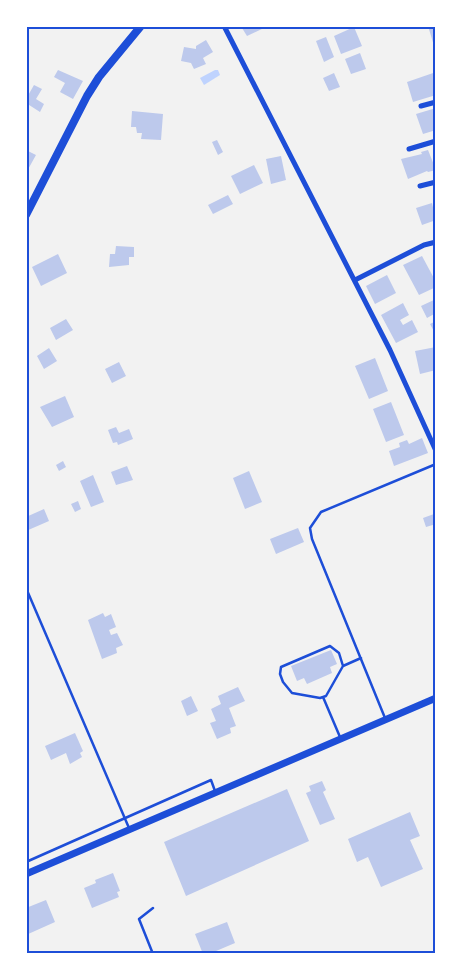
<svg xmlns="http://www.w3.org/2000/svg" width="462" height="980" font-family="Literata,serif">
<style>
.water{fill:#bfd3fe}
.building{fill:#bdc9ec}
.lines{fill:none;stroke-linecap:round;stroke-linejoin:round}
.service{stroke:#1d4ed8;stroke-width:2.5}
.minor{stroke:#1d4ed8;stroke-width:5}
.secondary{stroke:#1d4ed8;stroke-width:7}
.primary{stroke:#1d4ed8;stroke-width:8}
.neatline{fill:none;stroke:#1d4ed8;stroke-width:2}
</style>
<rect width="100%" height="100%" fill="#f2f2f2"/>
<path class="water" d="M 215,70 L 218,70 L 220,75 L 204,85 L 200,78 Z"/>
<path class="building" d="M 246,26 L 263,26 L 264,28 L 247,36 L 242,28 Z
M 428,26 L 436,26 L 436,49 L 435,49 Z
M 354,27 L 362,46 L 341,54 L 334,36 Z
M 326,37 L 334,57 L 324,62 L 316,41 Z
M 206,40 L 213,52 L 203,58 L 206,64 L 194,69 L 191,63 L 181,61 L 184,47 L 196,49 L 196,46 Z
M 360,53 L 366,69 L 351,74 L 345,59 Z
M 58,70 L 83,81 L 73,99 L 60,92 L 65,83 L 54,77 Z
M 436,72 L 436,95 L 413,102 L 407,82 Z
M 334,73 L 340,87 L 329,91 L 323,78 Z
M 34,85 L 42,89 L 36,99 L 44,104 L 40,112 L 26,103 L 26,99 Z
M 436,108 L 436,130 L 423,134 L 416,114 Z
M 132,111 L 163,114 L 161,140 L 141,139 L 142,133 L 137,133 L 136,127 L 131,127 Z
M 217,140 L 223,152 L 218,155 L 212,142 Z
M 26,150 L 36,155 L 26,173 Z
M 428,150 L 436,170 L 428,172 L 427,171 L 408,179 L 401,159 L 422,154 L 421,152 Z
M 281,156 L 286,180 L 271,184 L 266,159 Z
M 254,165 L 263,183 L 240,194 L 231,176 Z
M 228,195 L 233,204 L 213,214 L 208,205 Z
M 432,203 L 436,220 L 422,225 L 416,208 Z
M 116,246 L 134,247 L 134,257 L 129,257 L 129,265 L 109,267 L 110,254 L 115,254 Z
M 58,254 L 67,273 L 41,286 L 32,267 Z
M 422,256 L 436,282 L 436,287 L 419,295 L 403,265 Z
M 387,275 L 396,293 L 375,304 L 366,286 Z
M 436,299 L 436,313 L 427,318 L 421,306 Z
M 403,303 L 409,315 L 400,320 L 403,325 L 412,320 L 418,332 L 396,343 L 381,315 Z
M 66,319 L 73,330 L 56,340 L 50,328 Z
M 436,321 L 436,335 L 430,324 Z
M 436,347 L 436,370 L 420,374 L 415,351 Z
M 49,348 L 57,361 L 44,369 L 37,356 Z
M 375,358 L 388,391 L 369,399 L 355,366 Z
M 119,362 L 126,376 L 112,383 L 105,369 Z
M 65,396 L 74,417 L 52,427 L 40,407 Z
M 391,402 L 404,435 L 386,442 L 373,409 Z
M 116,427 L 119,433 L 129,429 L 133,439 L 118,445 L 117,442 L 113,443 L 108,430 Z
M 422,438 L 428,453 L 394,466 L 389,451 L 400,447 L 399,443 L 407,440 L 409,444 Z
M 63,461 L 66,467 L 59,471 L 56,465 Z
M 127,466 L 133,480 L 116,485 L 111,472 Z
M 249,471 L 262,502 L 245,509 L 233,478 Z
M 93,475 L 104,502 L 91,507 L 80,481 Z
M 78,501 L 81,509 L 75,512 L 71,504 Z
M 44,509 L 49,521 L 26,531 L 26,517 Z
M 434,514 L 436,524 L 426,527 L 423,518 Z
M 298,528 L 304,542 L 276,554 L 270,539 Z
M 103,613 L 105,617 L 111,614 L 116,627 L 109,630 L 111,635 L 117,633 L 123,645 L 116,648 L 117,653 L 102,659 L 88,620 Z
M 331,650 L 337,664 L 330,667 L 332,673 L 307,684 L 304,678 L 297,681 L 291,666 Z
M 238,687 L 245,701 L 229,708 L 236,726 L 230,728 L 231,733 L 217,739 L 210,723 L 216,721 L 211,709 L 221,704 L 218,696 Z
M 191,696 L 198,711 L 187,716 L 181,701 Z
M 75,733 L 83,751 L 80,753 L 82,757 L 70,764 L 66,753 L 51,760 L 45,746 Z
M 322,781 L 326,790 L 323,792 L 335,819 L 320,825 L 306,793 L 311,791 L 309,786 Z
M 287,789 L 309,841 L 186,896 L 164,842 Z
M 410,812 L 420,836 L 410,840 L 423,869 L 381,887 L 368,857 L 357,862 L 348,839 Z
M 113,873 L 120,891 L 117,892 L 119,897 L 92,908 L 84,888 L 96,883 L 95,880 Z
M 46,900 L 55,922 L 26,935 L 26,908 Z
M 227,922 L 235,943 L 209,954 L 203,954 L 195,934 Z"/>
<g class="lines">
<path class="service" d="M 26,588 L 129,828
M 343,666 L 339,653 L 330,646 L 281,667 L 280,674 L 283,682 L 292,693 L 320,698 L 326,696 L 343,666 L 361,658
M 323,697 L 340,737
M 385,718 L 312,539 L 310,528 L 321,512 L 436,464
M 26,862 L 211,780 L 215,791
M 153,908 L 139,919 L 153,954"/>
<path class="minor" d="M 224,26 L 390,350 L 436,451
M 421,106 L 436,102
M 409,149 L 436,141
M 420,186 L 436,182
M 355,280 L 424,245 L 436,242"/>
<path class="secondary" d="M 26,874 L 436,698"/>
<path class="primary" d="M 26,215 L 87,96 L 99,77 L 141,26"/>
</g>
<rect width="462" height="980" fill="none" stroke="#ffffff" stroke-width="55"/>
<rect x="28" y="28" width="406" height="924" class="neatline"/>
</svg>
